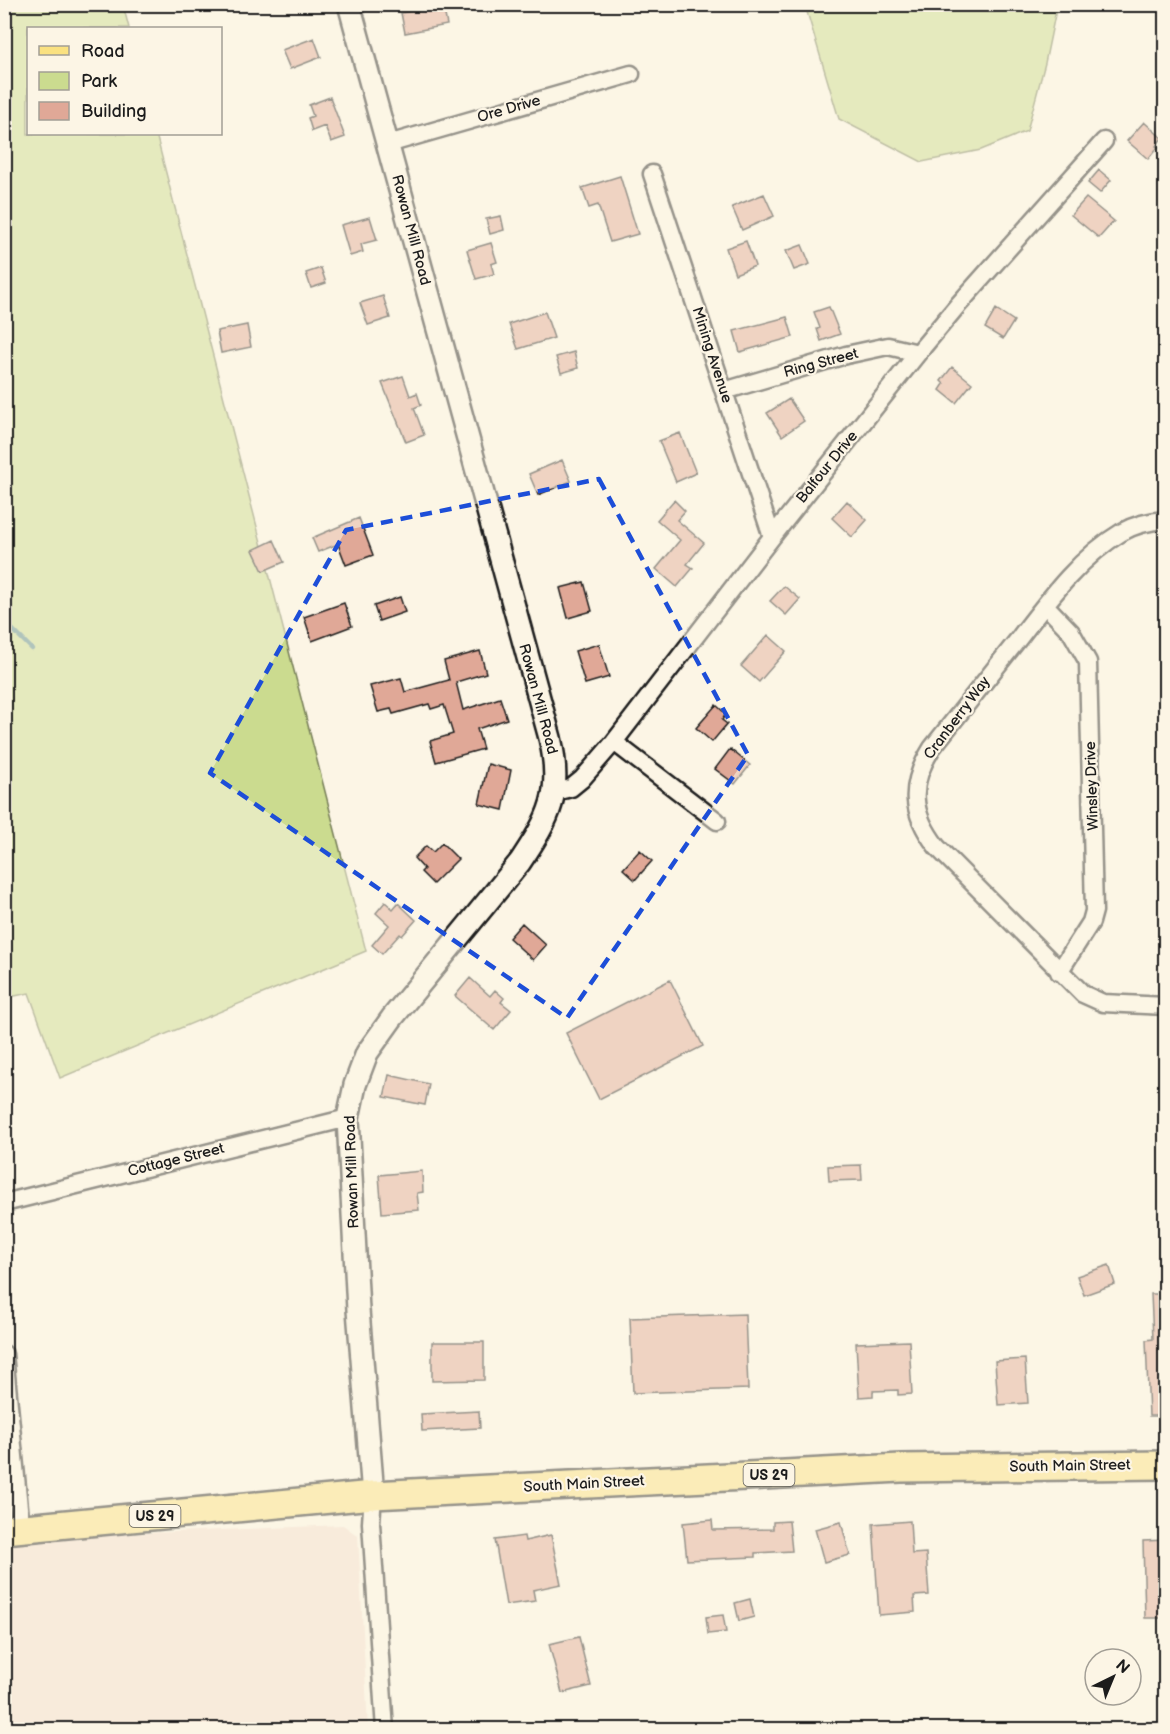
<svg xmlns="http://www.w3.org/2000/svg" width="1170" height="1734" font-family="'Balsamiq Sans',sans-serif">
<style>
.built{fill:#f4dece}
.green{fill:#cbdb8f;stroke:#747c56;stroke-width:1.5}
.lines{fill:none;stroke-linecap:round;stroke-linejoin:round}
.stream{stroke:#56878b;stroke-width:4.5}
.building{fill:#e0a897;stroke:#1c1c1c;stroke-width:1.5}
.minor-casing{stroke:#1c1c1c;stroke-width:21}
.tertiary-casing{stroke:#1c1c1c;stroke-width:26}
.primary-casing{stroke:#1c1c1c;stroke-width:32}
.minor{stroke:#fcf5e5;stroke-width:16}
.tertiary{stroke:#fcf5e5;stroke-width:21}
.primary{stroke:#fae180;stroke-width:27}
.rail-casing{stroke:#1c1c1c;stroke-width:7}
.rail{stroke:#fcf5e5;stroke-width:4.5;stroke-dasharray:14;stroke-linecap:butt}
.marked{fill:none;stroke:#1d4ed8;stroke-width:4.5;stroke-dasharray:12 8;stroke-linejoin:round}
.labels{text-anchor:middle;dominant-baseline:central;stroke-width:4.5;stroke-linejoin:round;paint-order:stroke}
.shield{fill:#fcf5e5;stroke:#5f5d58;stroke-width:1.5}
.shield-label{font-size:14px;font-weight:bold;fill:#1c1c1c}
.street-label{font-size:15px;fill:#1c1c1c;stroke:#fcf5e5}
</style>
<rect width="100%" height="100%" fill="#fcf5e5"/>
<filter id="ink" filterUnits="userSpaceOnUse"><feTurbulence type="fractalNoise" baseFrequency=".0167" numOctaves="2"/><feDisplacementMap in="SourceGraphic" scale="12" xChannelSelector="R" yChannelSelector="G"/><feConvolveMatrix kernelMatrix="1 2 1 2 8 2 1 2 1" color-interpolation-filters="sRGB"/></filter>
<g filter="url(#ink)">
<path class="built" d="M 343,1525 L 358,1536 L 368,1729 L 5,1729 L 4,1539 Z"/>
<path class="green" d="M 4,5 L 123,5 L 129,28 L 28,28 L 28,134 L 156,134 L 366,951 L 60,1078 L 29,993 L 5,998 Z
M 805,5 L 1057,5 L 1045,63 L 1027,131 L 981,150 L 922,162 L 839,119 Z"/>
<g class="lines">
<path class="stream" d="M 4,621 L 32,649"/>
</g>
<path class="building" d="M 443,5 L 447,25 L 405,33 L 401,13 Z
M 314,38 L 321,57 L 290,69 L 282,50 Z
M 330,97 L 345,137 L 331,142 L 325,126 L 312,131 L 308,118 L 313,116 L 309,105 Z
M 1144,122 L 1162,138 L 1156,146 L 1158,147 L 1148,159 L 1127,141 Z
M 1099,170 L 1111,180 L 1100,193 L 1088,183 Z
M 620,176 L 638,234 L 610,242 L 598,205 L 589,208 L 582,188 Z
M 764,194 L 774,216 L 742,230 L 732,207 Z
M 1086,198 L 1114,221 L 1099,238 L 1071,215 Z
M 501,216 L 504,230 L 490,234 L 486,219 Z
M 370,217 L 377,240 L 361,244 L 363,252 L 350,256 L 341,225 Z
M 746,241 L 755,266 L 735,274 L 726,248 Z
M 491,243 L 497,262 L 491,264 L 494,274 L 476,279 L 467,250 Z
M 802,245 L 810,264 L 794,270 L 786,251 Z
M 321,268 L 326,283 L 311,288 L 306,273 Z
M 383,296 L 390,318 L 368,325 L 360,303 Z
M 829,307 L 840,334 L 821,341 L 817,329 L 820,328 L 814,312 Z
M 996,309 L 1014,321 L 1003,339 L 985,328 Z
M 545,312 L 554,338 L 518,349 L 509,324 Z
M 787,317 L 793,337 L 740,352 L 734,331 Z
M 247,325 L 251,347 L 221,353 L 217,331 Z
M 574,352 L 578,368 L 561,373 L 556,357 Z
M 952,367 L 972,383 L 956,403 L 940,390 L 944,384 L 941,381 Z
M 403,376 L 410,396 L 417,393 L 421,405 L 414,408 L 424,435 L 406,442 L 382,383 Z
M 789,399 L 804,421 L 782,436 L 767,413 Z
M 680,433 L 696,473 L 676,482 L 659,441 Z
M 562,460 L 571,481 L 538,495 L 529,474 Z
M 674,500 L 685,511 L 677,520 L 704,543 L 687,564 L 693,568 L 677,587 L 656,569 L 680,540 L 657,520 Z
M 847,501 L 867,520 L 852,537 L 832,518 Z
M 359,518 L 373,555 L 346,565 L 338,544 L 318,552 L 312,538 Z
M 274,540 L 284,562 L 263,571 L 253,550 Z
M 584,582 L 592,611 L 568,618 L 560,588 Z
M 784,586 L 800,599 L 786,615 L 770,601 Z
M 400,597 L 405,612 L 379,621 L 374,606 Z
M 344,603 L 352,626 L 312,641 L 304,617 Z
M 768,635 L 786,651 L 759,682 L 741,666 Z
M 599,644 L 609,677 L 585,684 L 575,651 Z
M 480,651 L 486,673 L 456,682 L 463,710 L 500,698 L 507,719 L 477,729 L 483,749 L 436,762 L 430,741 L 453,734 L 444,705 L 431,709 L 429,704 L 393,714 L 391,709 L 378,712 L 370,686 L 401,678 L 405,692 L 449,680 L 444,661 Z
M 716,705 L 726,714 L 722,720 L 727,724 L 712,742 L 696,728 Z
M 730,749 L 750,765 L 735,784 L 715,769 Z
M 488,764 L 511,770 L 503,810 L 479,804 Z
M 442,843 L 458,859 L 433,884 L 421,872 L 424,869 L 414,858 L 426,846 L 433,852 Z
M 640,850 L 652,861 L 635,880 L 623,869 Z
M 385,902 L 393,909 L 398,903 L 416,920 L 402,936 L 400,934 L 382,954 L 372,945 L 389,925 L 376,913 Z
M 522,923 L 546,945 L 533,960 L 509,938 Z
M 470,978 L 490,996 L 495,990 L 504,998 L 501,1002 L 511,1010 L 494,1030 L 455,996 Z
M 670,980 L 703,1046 L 599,1099 L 566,1033 Z
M 389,1075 L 429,1084 L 425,1105 L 384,1097 Z
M 861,1165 L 862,1180 L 829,1181 L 828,1166 Z
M 422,1171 L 423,1192 L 417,1193 L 419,1210 L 382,1213 L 379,1175 Z
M 1109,1265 L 1115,1284 L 1084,1295 L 1077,1276 Z
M 1151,1294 L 1166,1294 L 1166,1416 L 1149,1416 L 1146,1340 L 1153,1339 Z
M 745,1314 L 748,1389 L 633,1393 L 630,1318 Z
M 909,1341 L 912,1394 L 898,1395 L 898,1390 L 873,1391 L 873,1396 L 859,1397 L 856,1343 Z
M 432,1342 L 484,1342 L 484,1380 L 432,1381 Z
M 1025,1359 L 1028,1403 L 998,1405 L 995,1361 Z
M 479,1411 L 480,1428 L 422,1431 L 421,1414 Z
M 712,1520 L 713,1530 L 773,1529 L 773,1522 L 789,1521 L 792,1551 L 755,1553 L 755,1557 L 687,1560 L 683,1523 Z
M 910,1521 L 912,1554 L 926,1553 L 929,1595 L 914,1596 L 915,1612 L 879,1615 L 873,1524 Z
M 841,1522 L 850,1555 L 824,1562 L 815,1529 Z
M 551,1535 L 561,1584 L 533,1590 L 535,1601 L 506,1605 L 495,1540 L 524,1536 L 525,1541 Z
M 1166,1540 L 1166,1618 L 1145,1618 L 1143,1541 Z
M 750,1599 L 754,1617 L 739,1621 L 735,1603 Z
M 723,1615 L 726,1632 L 708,1634 L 706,1617 Z
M 579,1637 L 591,1686 L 562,1693 L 549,1644 Z"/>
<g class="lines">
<defs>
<path id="minor" d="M 388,144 L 631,74
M 652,174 L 772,537
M 724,391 L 846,355 L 888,346 L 918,353
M 1166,520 C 1151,521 1134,525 1122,532 C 1080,557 1049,599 1020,637 C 991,674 961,711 932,748 C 909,785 910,812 937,847 L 1083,994 L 1103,1003 L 1166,1006
M 1045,605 L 1071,632 L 1088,662 L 1094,911 L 1091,922 L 1059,972
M 614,742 L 717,821
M 555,792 L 571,788 L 582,779 L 614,742 L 772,537 L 918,353 L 958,305 L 1104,141
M 4,1203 L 348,1118
M 4,1354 L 21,1528
M 373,1495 L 371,1523 L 385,1730"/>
<path id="tertiary" d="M 349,4 L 550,738 C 563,793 550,817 520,862 L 392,1018 L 367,1053 L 355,1085 L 348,1118 L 358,1310 L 373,1495"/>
<path id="primary" d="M 4,1530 L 373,1495 L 901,1468 L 1166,1465"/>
</defs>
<use href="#minor" class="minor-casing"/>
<use href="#tertiary" class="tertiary-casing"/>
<use href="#primary" class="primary-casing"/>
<use href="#minor" class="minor"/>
<use href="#tertiary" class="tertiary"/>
<use href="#primary" class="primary"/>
<defs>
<path id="rail" d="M 1062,1730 L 1166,1725"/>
</defs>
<use href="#rail" class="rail-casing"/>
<use href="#rail" class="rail"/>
</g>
</g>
<path d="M0 0H1170V1734H0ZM 599,479 L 748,755 L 567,1018 L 210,773 L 346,530 Z" fill="#fcf5e5" fill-opacity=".55" fill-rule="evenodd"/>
<path class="marked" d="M 599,479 L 748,755 L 567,1018 L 210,773 L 346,530 Z"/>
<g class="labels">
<g class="shield">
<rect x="743.5" y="1464" width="51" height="22" rx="4.5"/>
<rect x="129.5" y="1505" width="51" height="22" rx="4.5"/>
</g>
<g class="shield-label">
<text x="769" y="1475">US 29</text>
<text x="155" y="1516">US 29</text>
</g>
<g class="street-label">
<text transform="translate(509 109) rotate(-16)">Ore Drive</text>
<text transform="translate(411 230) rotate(75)">Rowan Mill Road</text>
<text transform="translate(712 355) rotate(72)">Mining Avenue</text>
<text transform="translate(821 363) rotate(-15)">Ring Street</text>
<text transform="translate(827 467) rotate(-51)">Balfour Drive</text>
<text transform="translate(538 699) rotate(75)">Rowan Mill Road</text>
<text transform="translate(957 718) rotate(-53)">Cranberry Way</text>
<text transform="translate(1092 786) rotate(-92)">Winsley Drive</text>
<text transform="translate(176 1160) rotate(-14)">Cottage Street</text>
<text transform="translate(352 1172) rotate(-92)">Rowan Mill Road</text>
<text transform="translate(1070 1466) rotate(-1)">South Main Street</text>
<text transform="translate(584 1484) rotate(-3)">South Main Street</text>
</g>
</g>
<rect width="1170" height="1734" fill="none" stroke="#fcf5e5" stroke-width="24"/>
<rect x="12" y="12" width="1146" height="1710" fill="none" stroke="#1c1c1c" stroke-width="2" filter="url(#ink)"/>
<rect x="27" y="27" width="195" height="108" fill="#fcf5e5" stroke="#a29e95" stroke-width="1.5"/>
<rect x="39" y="46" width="30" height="9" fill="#fae180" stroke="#a29e95" stroke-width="1.5"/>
<text x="81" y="57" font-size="18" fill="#1c1c1c">Road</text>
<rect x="39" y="72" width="30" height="18" fill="#cbdb8f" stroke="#a29e95" stroke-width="1.5"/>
<text x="81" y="87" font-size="18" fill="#1c1c1c">Park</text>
<rect x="39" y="102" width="30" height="18" fill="#e0a897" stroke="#a29e95" stroke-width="1.5"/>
<text x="81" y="117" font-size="18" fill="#1c1c1c">Building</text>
<g transform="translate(1113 1677) rotate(43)"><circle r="28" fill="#fcf5e5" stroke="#a29e95" stroke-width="1.5"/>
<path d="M0-4.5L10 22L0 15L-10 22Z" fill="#1c1c1c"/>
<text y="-9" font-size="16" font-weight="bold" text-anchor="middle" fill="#1c1c1c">N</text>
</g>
</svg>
